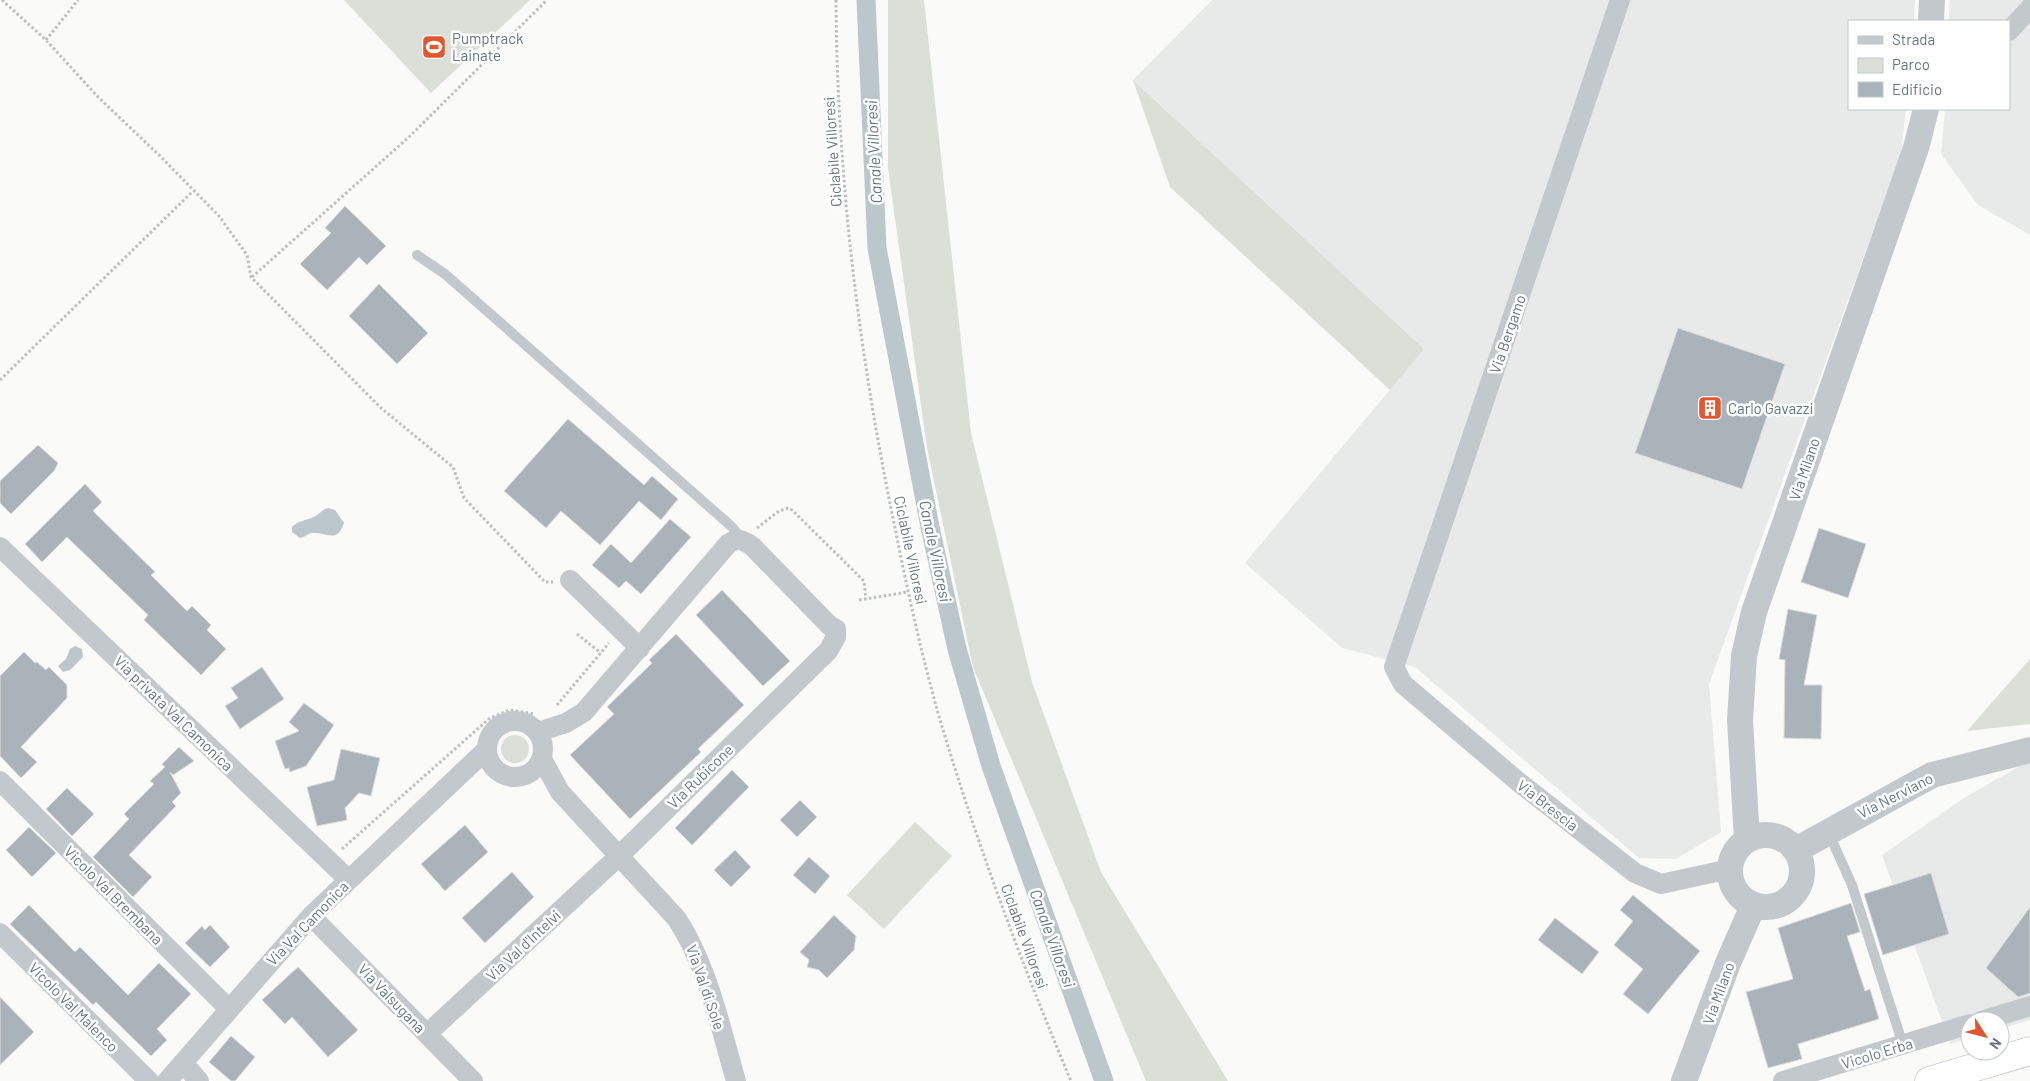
<svg xmlns="http://www.w3.org/2000/svg" width="2030" height="1081" font-family="Barlow,sans-serif">
<style>
.built{fill:#e8e9e9}
.green{fill:#dadfd7}
.water{fill:#bbc7cb}
.lines{fill:none;stroke-linecap:round;stroke-linejoin:round}
.canal{stroke:#bbc7cb;stroke-width:19}
.building{fill:#aab3b9;stroke:#dcdcda}
.motorway-casing{stroke:#b4b9bd;stroke-width:29}
.path{stroke:#bbbfc2;stroke-width:3;stroke-dasharray:2.5 2.5;stroke-linecap:butt}
.service{stroke:#c3c8cc;stroke-width:10}
.minor{stroke:#c3c8cc;stroke-width:20}
.tertiary{stroke:#c3c8cc;stroke-width:26}
.motorway{stroke:#fff;stroke-width:28}
.labels{text-anchor:middle;dominant-baseline:central;stroke-width:5;stroke-linejoin:round;paint-order:stroke}
.poi-label{font-size:15px;fill:#657683;stroke:#fff;text-anchor:start}
.street-label{font-size:15px;fill:#657683;stroke:#fff}
.water-label{font-size:16px;font-style:italic;fill:#60757c;stroke:#fff}
</style>
<rect width="100%" height="100%" fill="#fafaf8"/>
<path class="built" d="M 1212,0 L 1915,0 L 1914,21 L 1849,21 L 1849,109 L 1906,109 L 1901,154 L 1709,684 L 1721,832 L 1676,859 L 1639,858 L 1415,667 L 1342,648 L 1245,563 L 1424,349 L 1133,80 Z
M 1950,0 L 2030,0 L 2030,235 L 1978,205 L 1941,154 L 1945,109 L 2009,109 L 2009,21 L 1949,21 Z
M 2023,764 L 2030,764 L 2030,1020 L 2000,1029 L 2000,1021 L 1970,1021 L 1970,1038 L 1950,1044 L 1882,855 L 1964,798 Z"/>
<path class="green" d="M 344,0 L 530,0 L 431,93 Z
M 888,0 L 924,0 L 971,433 L 1032,682 L 1101,872 L 1228,1081 L 1146,1081 L 973,667 L 927,448 L 888,168 Z
M 1133,80 L 1424,349 L 1390,390 L 1170,187 Z
M 2030,659 L 2030,724 L 1967,731 Z
M501 749a14 14 0 1 1 28 0a14 14 0 1 1-28 0Z
M 915,822 L 952,856 L 884,929 L 847,895 Z"/>
<path class="water" d="M 328,508 L 335,510 L 344,523 C 337,545 325,531 312,533 C 307,534 305,537 300,538 L 292,532 L 292,527 C 299,520 305,521 314,517 C 320,514 321,510 328,508 Z
M 75,646 L 82,649 L 83,657 L 70,670 L 63,672 L 58,666 L 66,659 L 70,649 Z"/>
<g class="lines">
<path class="canal" d="M 866,0 L 877,248 L 930,527 L 957,649 L 991,766 L 1104,1081"/>
</g>
<path class="building" d="M 345,206 L 386,246 L 367,265 L 359,257 L 327,290 L 300,264 L 331,233 L 325,228 Z
M 379,284 L 428,333 L 397,364 L 349,316 Z
M 1678,328 L 1785,364 L 1742,489 L 1635,453 Z
M 568,419 L 644,485 L 652,476 L 678,499 L 661,520 L 639,501 L 600,545 L 561,511 L 546,528 L 504,491 Z
M 38,445 L 58,463 L 54,471 L 11,514 L 0,503 L 0,481 Z
M 85,484 L 102,502 L 93,511 L 155,572 L 151,575 L 187,611 L 192,606 L 211,625 L 207,630 L 226,649 L 201,675 L 144,620 L 148,615 L 67,537 L 42,562 L 25,544 Z
M 670,519 L 691,537 L 641,594 L 626,581 L 619,588 L 592,565 L 611,544 L 631,563 Z
M 1819,528 L 1866,544 L 1848,598 L 1801,582 Z
M 722,590 L 790,661 L 763,686 L 696,615 Z
M 1788,609 L 1817,615 L 1804,685 L 1822,685 L 1821,739 L 1784,738 L 1785,660 L 1779,659 Z
M 676,634 L 744,705 L 698,749 L 701,752 L 630,819 L 570,755 L 614,714 L 607,707 L 652,663 L 649,660 Z
M 24,652 L 35,663 L 37,662 L 46,670 L 49,667 L 67,685 L 67,698 L 21,747 L 37,762 L 21,778 L 0,756 L 0,676 Z
M 262,667 L 284,699 L 240,729 L 225,706 L 238,698 L 231,688 Z
M 304,703 L 334,725 L 306,766 L 290,772 L 289,768 L 285,769 L 275,741 L 299,731 L 289,722 Z
M 179,747 L 194,761 L 173,775 L 170,772 L 181,793 L 172,802 L 176,806 L 129,855 L 152,877 L 133,897 L 93,857 L 129,819 L 124,814 L 154,784 L 150,781 L 165,767 L 162,764 Z
M 341,749 L 380,758 L 371,796 L 359,793 L 345,808 L 347,820 L 317,826 L 307,787 L 334,780 Z
M 732,770 L 749,787 L 692,845 L 675,828 Z
M 67,788 L 94,814 L 72,836 L 46,809 Z
M 800,800 L 817,817 L 797,837 L 780,820 Z
M 465,825 L 488,852 L 445,891 L 421,864 Z
M 29,827 L 56,853 L 32,877 L 6,850 Z
M 735,850 L 751,867 L 731,887 L 714,870 Z
M 809,857 L 830,876 L 815,894 L 793,875 Z
M 512,872 L 534,897 L 485,943 L 462,918 Z
M 1931,873 L 1949,934 L 1883,955 L 1864,894 Z
M 1633,895 L 1700,951 L 1648,1014 L 1623,994 L 1643,969 L 1614,945 L 1633,921 L 1620,910 Z
M 1851,903 L 1860,932 L 1847,936 L 1865,991 L 1870,989 L 1879,1019 L 1798,1044 L 1802,1059 L 1768,1068 L 1746,992 L 1793,979 L 1778,928 Z
M 29,905 L 75,952 L 80,947 L 128,995 L 159,963 L 191,994 L 157,1029 L 167,1040 L 151,1056 L 96,1002 L 93,1005 L 10,924 Z
M 2030,907 L 2030,993 L 2018,997 L 1986,968 Z
M 834,915 L 856,936 L 854,950 L 827,978 L 819,970 L 807,967 L 809,960 L 800,952 Z
M 1555,918 L 1599,952 L 1582,974 L 1538,940 Z
M 210,925 L 230,947 L 210,967 L 185,943 L 202,926 L 205,930 Z
M 298,967 L 358,1030 L 328,1057 L 292,1017 L 285,1024 L 262,1000 Z
M 0,997 L 34,1032 L 0,1065 Z
M 231,1036 L 255,1057 L 235,1081 L 231,1081 L 209,1062 Z"/>
<g class="lines">
<defs>
<path id="motorway" d="M 1929,1081 L 2030,1051"/>
</defs>
<use href="#motorway" class="motorway-casing"/>
<path class="path" d="M 2,0 L 46,40 L 98,97 L 161,157 L 219,216 L 247,255 L 251,277 L 381,408 L 453,467 L 464,498 L 545,582 L 553,582
M 836,0 C 837,177 859,355 895,528 C 907,589 921,652 938,713 C 975,838 1020,960 1071,1081
M 46,40 L 78,0
M 252,277 L 409,137 L 547,0
M 0,380 L 193,191
M 757,528 L 779,511 L 788,508 L 792,510 L 864,581 L 866,599
M 859,600 L 908,592
M 577,634 L 601,653
M 557,705 L 609,643
M 342,849 L 490,718 L 510,710 L 534,714"/>
<path class="service" d="M 417,255 L 445,274 L 731,526 L 743,540
M 1829,834 L 1852,885 L 1903,1045"/>
<path class="minor" d="M 1620,0 L 1394,667 L 1403,684 L 1521,784 L 1635,873 L 1661,884 L 1730,869
M 2009,31 L 2030,8
M 0,547 L 348,879
M 570,580 L 640,648
M487 749a28 28 0 1 1 56 0a28 28 0 1 1-56 0Z
M 542,759 L 560,792 L 677,919 C 708,967 720,1026 736,1081
M 0,781 L 229,1009
M 311,916 L 473,1081
M 0,933 L 149,1081
M 1981,1021 L 2030,1006
M 427,1034 L 618,857 L 828,651 L 836,637 L 836,629 L 830,626 L 752,546 C 743,540 737,537 728,544 L 584,712 L 566,723 L 538,732
M 183,1063 L 199,1081
M 167,1081 L 311,916 L 486,750
M 1783,1081 L 1970,1024"/>
<path class="tertiary" d="M 1931,21 L 1932,0
M1730 871a36 36 0 1 1 72 0a36 36 0 1 1-72 0Z
M 1747,840 L 1740,720 L 1744,656 L 1754,612 L 1916,148 L 1926,109
M 1796,850 L 1932,775 L 2030,750
M 1684,1081 L 1728,963 L 1753,906"/>
<use href="#motorway" class="motorway"/>
</g>
<defs>
<symbol id="stadium-square" viewBox="-11 -11 22 22"><rect x="-9" y="-9" width="18" height="18" rx="4" fill="#e4572e" stroke="#fff"/><path d="M0-5a6.5 5 0 1 0 0 10a6.5 5 0 1 0 0-10ZM-3.5-1.8h7v3.6h-7Z" fill="#fff"/></symbol>
<symbol id="building-square" viewBox="-11 -11 22 22"><rect x="-9" y="-9" width="18" height="18" rx="4" fill="#e4572e" stroke="#fff"/><path d="M-4-6H4V6H1V3H-1V6H-4ZM-2.5-4.3h1.7v1.8h-1.7ZM.8-4.3h1.7v1.8H.8ZM-2.5-1h1.7V.8h-1.7ZM.8-1h1.7V.8H.8Z" fill="#fff"/></symbol>
</defs>
<g fill-rule="evenodd">
<use href="#stadium-square" x="420" y="33" width="28" height="28"/>
<use href="#building-square" x="1696" y="394" width="28" height="28"/>
</g>
<g class="labels">
<g class="poi-label">
<text x="452" y="38">Pumptrack<tspan x="452" dy="17">Lainate</tspan></text>
<text x="1728" y="408">Carlo Gavazzi</text>
</g>
<g class="street-label">
<text transform="translate(832 152) rotate(-94)">Ciclabile Villoresi</text>
<text transform="translate(1507 334) rotate(-71)">Via Bergamo</text>
<text transform="translate(1804 469) rotate(-71)">Via Milano</text>
<text transform="translate(911 550) rotate(78)">Ciclabile Villoresi</text>
<text transform="translate(174 713) rotate(44)">Via privata Val Camonica</text>
<text transform="translate(700 776) rotate(-44)">Via Rubicone</text>
<text transform="translate(1895 795) rotate(-27)">Via Nerviano</text>
<text transform="translate(1548 805) rotate(38)">Via Brescia</text>
<text transform="translate(114 895) rotate(45)">Vicolo Val Brembana</text>
<text transform="translate(307 923) rotate(-46)">Via Val Camonica</text>
<text transform="translate(1025 936) rotate(70)">Ciclabile Villoresi</text>
<text transform="translate(523 945) rotate(-43)">Via Val d'Intelvi</text>
<text transform="translate(706 987) rotate(71)">Via Val di Sole</text>
<text transform="translate(1718 993) rotate(-70)">Via Milano</text>
<text transform="translate(392 998) rotate(46)">Via Valsugana</text>
<text transform="translate(74 1007) rotate(45)">Vicolo Val Malenco</text>
<text transform="translate(1877 1053) rotate(-17)">Vicolo Erba</text>
</g>
<g class="water-label">
<text transform="translate(873 152) rotate(-93)">Canale Villoresi</text>
<text transform="translate(936 551) rotate(78)">Canale Villoresi</text>
<text transform="translate(1053 938) rotate(70)">Canale Villoresi</text>
</g>
</g>
<rect x="1848" y="20" width="162" height="90" fill="#ffffff" stroke="#c1c8cd"/>
<rect x="1858" y="36" width="25" height="8" fill="#c3c8cc" stroke="#c1c8cd"/>
<text x="1892" y="45" font-size="15" fill="#657683">Strada</text>
<rect x="1858" y="58" width="25" height="15" fill="#dadfd7" stroke="#c1c8cd"/>
<text x="1892" y="70" font-size="15" fill="#657683">Parco</text>
<rect x="1858" y="82" width="25" height="15" fill="#aab3b9" stroke="#c1c8cd"/>
<text x="1892" y="95" font-size="15" fill="#657683">Edificio</text>
<g transform="translate(1985 1036) rotate(126)"><circle r="24" fill="#ffffff" stroke="#c1c8cd"/>
<path d="M0-4L9 19L0 12L-9 19Z" fill="#e4572e"/>
<text y="-8" font-size="14" font-weight="bold" text-anchor="middle" fill="#657683">N</text>
</g>
</svg>
